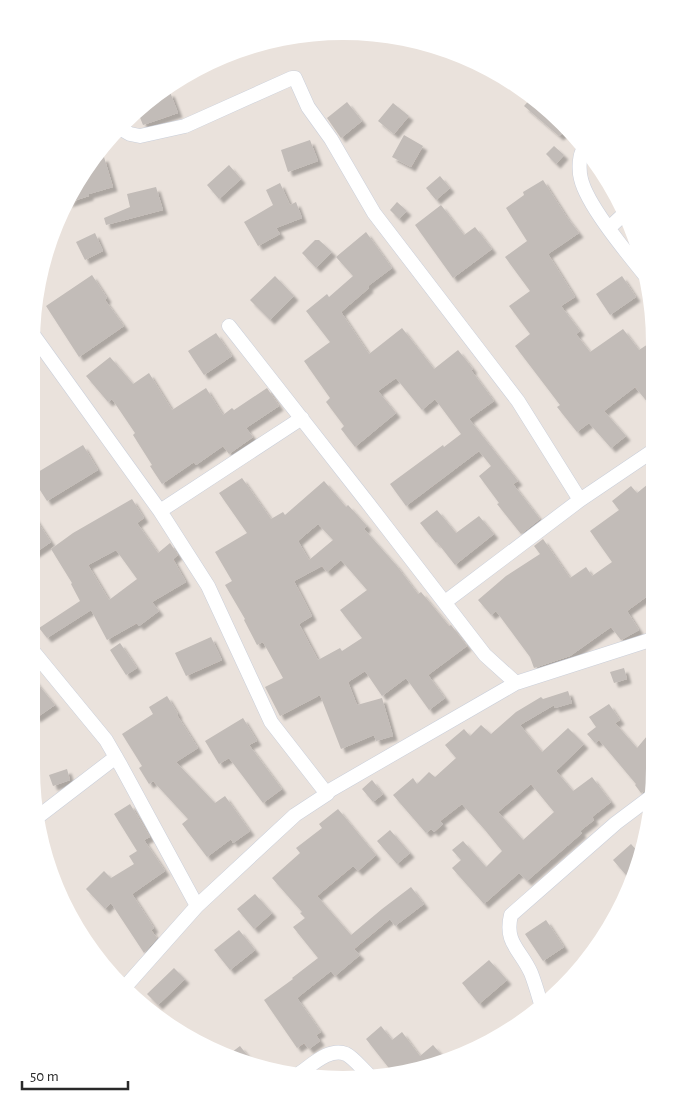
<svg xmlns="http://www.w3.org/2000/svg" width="686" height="1111" font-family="'Alegreya Sans',sans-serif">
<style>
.building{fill:#c2bcb8;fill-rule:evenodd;filter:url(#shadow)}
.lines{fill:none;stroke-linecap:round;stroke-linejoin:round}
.street-casing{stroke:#cacfda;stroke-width:15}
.street{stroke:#fff;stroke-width:14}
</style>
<defs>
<filter id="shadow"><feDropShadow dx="4.5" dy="4.5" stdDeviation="1" flood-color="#0004"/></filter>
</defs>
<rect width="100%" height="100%" fill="#eae2dc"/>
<path class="building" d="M 170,92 L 178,113 L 143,125 L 139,115 L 163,94 Z
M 533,96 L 564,132 L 559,136 L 524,106 Z
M 347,102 L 362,121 L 341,138 L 327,118 Z
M 393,103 L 409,116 L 394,134 L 378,121 Z
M 404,135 L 423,146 L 411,167 L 392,157 Z
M 310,140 L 318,161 L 288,172 L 281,150 Z
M 554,146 L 564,155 L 556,164 L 546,154 Z
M 104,157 L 113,187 L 89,194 L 89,196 L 67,203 L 92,160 Z
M 229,165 L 241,179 L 219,199 L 207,185 Z
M 440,176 L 450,188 L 436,200 L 426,188 Z
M 543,180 L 566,216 L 579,233 L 548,254 L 575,297 L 561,306 L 580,331 L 576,334 L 590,352 L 623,329 L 639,350 L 654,340 L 654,381 L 649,384 L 654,391 L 654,410 L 635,387 L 604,411 L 626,436 L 611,448 L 589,423 L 577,432 L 557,407 L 560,405 L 515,346 L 530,334 L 509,306 L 530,291 L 505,257 L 527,241 L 506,208 L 524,195 L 523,192 Z
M 280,183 L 290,205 L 296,202 L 302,218 L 276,228 L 280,234 L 258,246 L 244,222 L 273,205 L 266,190 Z
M 156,187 L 163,210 L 106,225 L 104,218 L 130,207 L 127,194 Z
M 397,202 L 407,211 L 399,219 L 390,210 Z
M 441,205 L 464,235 L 475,227 L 492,249 L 453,278 L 415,225 Z
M 366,232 L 392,268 L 368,286 L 369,288 L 341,312 L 369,354 L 402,328 L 434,369 L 458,350 L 473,369 L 471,370 L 494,401 L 469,419 L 518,481 L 513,484 L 540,519 L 521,534 L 497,504 L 499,503 L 479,476 L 491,466 L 479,451 L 406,506 L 390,484 L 443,445 L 444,447 L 461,434 L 435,399 L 422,410 L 396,378 L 378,391 L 396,413 L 355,447 L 341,429 L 344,426 L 326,402 L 330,398 L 304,361 L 330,342 L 306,311 L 327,294 L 329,297 L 353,276 L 336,257 Z
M 95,233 L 103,251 L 85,260 L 76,242 Z
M 315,240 L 319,240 L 332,252 L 316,268 L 302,253 Z
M 92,275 L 107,298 L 105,300 L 124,326 L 79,357 L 46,306 Z
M 275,276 L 294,296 L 270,320 L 250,300 Z
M 622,276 L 636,297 L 610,315 L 596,294 Z
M 216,333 L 232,356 L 204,375 L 188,351 Z
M 110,357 L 133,384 L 149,373 L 172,410 L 206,388 L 223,415 L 232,408 L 234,410 L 267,388 L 279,406 L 246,428 L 253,437 L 229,454 L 223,446 L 196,465 L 194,462 L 162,484 L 150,466 L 152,465 L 133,435 L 135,433 L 112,399 L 108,402 L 86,376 Z
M 83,445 L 98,470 L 47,501 L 33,479 L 33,475 Z
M 242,478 L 271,519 L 283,512 L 285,515 L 324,481 L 346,507 L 348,505 L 367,526 L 364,529 L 396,565 L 418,594 L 421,592 L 449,626 L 451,625 L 467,646 L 428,675 L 445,698 L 429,710 L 406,678 L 382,696 L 365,671 L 348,682 L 357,705 L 382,698 L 393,736 L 376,741 L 374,735 L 341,749 L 320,695 L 280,716 L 265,687 L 283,678 L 263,642 L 257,645 L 244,620 L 245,619 L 225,585 L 232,581 L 215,552 L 247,533 L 219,493 ZM 318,524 L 333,540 L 309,560 L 298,541 ZM 341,560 L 367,590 L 340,610 L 362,638 L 342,651 L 340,648 L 318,660 L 299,624 L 312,616 L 294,581 L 322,566 L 327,572 Z
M 653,480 L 653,592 L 627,611 L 639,630 L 621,640 L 611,627 L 570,656 L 534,668 L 530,657 L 496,611 L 491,615 L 478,600 L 506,576 L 540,554 L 534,546 L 543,539 L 570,578 L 586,567 L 592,576 L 612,562 L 590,531 L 619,510 L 612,501 L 631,486 L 637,493 Z
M 132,499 L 144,518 L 137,523 L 158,553 L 170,543 L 178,555 L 173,559 L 186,582 L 152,602 L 159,611 L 139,626 L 137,623 L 107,640 L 91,610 L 47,638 L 39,628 L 80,601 L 71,584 L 72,583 L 51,549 L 73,533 ZM 116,550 L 137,579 L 109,600 L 88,565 Z
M 437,510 L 456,533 L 479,516 L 494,534 L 455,565 L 437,542 L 436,543 L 420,523 Z
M 33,515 L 51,542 L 32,555 L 33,530 Z
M 211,637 L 222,660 L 186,676 L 175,653 Z
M 120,643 L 137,668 L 126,675 L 110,650 Z
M 624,668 L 627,679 L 614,683 L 610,672 Z
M 32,677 L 55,705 L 36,718 L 32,712 Z
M 568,691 L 572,703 L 555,708 L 554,705 L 520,725 L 542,752 L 568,728 L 584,744 L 556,771 L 573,791 L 592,777 L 611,802 L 592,817 L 594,820 L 580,831 L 582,833 L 527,881 L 519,873 L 484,904 L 452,868 L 461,860 L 452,850 L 463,841 L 486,867 L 502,851 L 485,830 L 462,804 L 440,821 L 443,824 L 434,832 L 431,829 L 426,833 L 393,795 L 413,778 L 417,784 L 429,772 L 435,777 L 456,758 L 445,745 L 464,729 L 470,736 L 481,725 L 491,734 L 516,712 L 541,697 L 543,699 ZM 531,784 L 554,812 L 523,840 L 498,812 Z
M 167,696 L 178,714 L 177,715 L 198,748 L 176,762 L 215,803 L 225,796 L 250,831 L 233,843 L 231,839 L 207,857 L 182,824 L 188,819 L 153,781 L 149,784 L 139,768 L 142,766 L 122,734 L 153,714 L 149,707 Z
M 609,704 L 620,720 L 615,723 L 637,748 L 652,730 L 652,787 L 641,793 L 635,785 L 636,784 L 599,740 L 595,743 L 587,734 L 596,727 L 589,717 Z
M 243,718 L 257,741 L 249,745 L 282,789 L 263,803 L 229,758 L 219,764 L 205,741 Z
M 67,769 L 70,780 L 53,786 L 49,775 Z
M 372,780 L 383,794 L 373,802 L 362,789 Z
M 130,804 L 150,837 L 144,840 L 165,871 L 132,894 L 154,928 L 151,930 L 157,938 L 144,953 L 111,903 L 105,909 L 86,889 L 104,871 L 111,878 L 134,864 L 129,856 L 137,851 L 114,814 Z
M 338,809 L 376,855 L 358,871 L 353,866 L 317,896 L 351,935 L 382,909 L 411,887 L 424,904 L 395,926 L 390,919 L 354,949 L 360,955 L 335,976 L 331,971 L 297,998 L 321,1032 L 316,1035 L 320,1041 L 309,1049 L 304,1043 L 297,1048 L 264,1000 L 293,979 L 292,978 L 318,958 L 293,927 L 305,918 L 300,913 L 302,912 L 272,878 L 300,853 L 296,848 L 322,828 L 319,824 Z
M 390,830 L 410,853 L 397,864 L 377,841 Z
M 631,844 L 640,854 L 632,882 L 613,860 Z
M 255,894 L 272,913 L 254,929 L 237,909 Z
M 546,920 L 564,947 L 543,961 L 525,934 Z
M 239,930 L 255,950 L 230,970 L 214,950 Z
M 489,960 L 507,980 L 479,1004 L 462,983 Z
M 174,968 L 185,979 L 158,1005 L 147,994 Z
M 381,1026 L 392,1040 L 402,1032 L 420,1056 L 433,1045 L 447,1061 L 443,1063 L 392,1072 L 366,1039 Z
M 240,1046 L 255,1065 L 243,1063 L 228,1055 Z"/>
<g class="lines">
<defs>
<path id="street" d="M 123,130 L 130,134 L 140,136 L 185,126 L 292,78 L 295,78 L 308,107 L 331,139 L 374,213 L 518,401 L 580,500
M 582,152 C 579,159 579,172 581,179 C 587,205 627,253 644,274
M 609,228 L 625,213
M 229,326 L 367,502 L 485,655 L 516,683
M 34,336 L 160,511 L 208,586 L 271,722 L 327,794
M 160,511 L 302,418
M 445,602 L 580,500 L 654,450
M 32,650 L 106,740 L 121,766 L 197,906
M 39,816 L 116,757
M 125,987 L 197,906 L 295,815 L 327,794 L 329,791 L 516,683 L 653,639
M 541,1004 C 538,994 535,983 531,973 C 521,950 504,943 511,915 L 616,823 L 652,796
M 300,1073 C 312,1065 330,1047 346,1054 C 354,1058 362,1069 369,1075"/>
</defs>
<use href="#street" class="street-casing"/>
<use href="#street" class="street"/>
</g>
<path d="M0 0H686V1111H0ZM343 40H343A303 303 0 0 1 646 343V768A303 303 0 0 1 343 1071H343A303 303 0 0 1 40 768V343A303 303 0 0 1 343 40Z" fill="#fff" fill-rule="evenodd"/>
<path d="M22 1081v8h106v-8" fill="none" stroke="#292929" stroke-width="2.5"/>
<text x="30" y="1081" font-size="15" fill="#292929" stroke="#ffffff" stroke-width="4" paint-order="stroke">50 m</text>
</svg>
